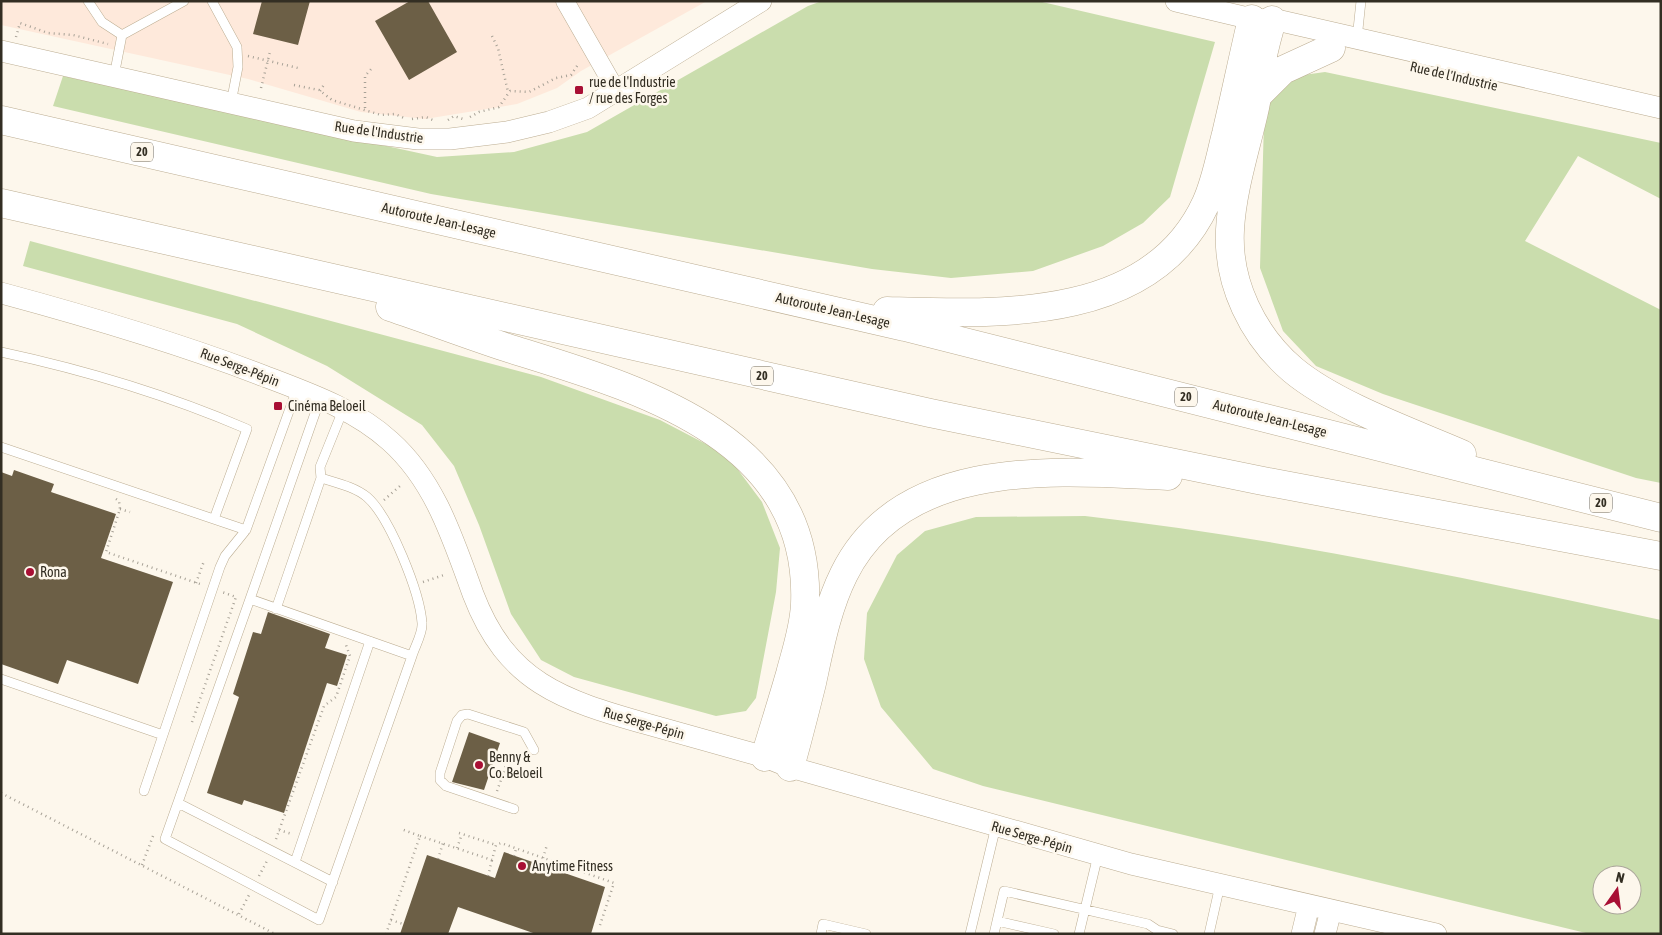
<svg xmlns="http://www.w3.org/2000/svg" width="1662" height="935" font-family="'Asap Condensed',sans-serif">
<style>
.industrial{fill:#fee9db}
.green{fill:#caddad;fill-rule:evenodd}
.building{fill:#6c5f46}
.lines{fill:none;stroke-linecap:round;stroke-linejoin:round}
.service-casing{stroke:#bcad92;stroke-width:10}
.minor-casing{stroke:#bcad92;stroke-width:19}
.tertiary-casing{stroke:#bcad92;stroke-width:22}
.motorway-casing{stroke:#bcad92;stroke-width:29}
.path{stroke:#a7a196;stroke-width:2.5;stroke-dasharray:1 4;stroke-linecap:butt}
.service{stroke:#fff;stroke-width:9}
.minor{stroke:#fff;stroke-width:18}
.tertiary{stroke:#fff;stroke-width:21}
.motorway{stroke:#fff;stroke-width:28}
.poi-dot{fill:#a80f34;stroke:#fdf7ec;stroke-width:2}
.labels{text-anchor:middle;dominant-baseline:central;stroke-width:5;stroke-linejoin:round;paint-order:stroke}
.shield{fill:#fdf7ec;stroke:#706a5f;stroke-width:1}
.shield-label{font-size:12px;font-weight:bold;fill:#332e23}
.street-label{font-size:14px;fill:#332e23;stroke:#fdf7ec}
.poi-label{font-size:14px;fill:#332e23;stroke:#fdf7ec;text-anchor:start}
</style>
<rect width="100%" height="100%" fill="#fdf7ec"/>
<path class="industrial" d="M 1,1 L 707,1 L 581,71 L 557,88 L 517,104 L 425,119 L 361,112 L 248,79 L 1,25 Z"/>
<path class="green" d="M 822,1 L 1038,1 L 1215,42 L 1170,197 L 1143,223 L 1103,246 L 1033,271 L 951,278 L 872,269 L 431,194 L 53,106 L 63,76 L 437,157 L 514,152 L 587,132 L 808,6 Z
M 1325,72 L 1661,143 L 1661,199 L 1578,156 L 1525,241 L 1661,310 L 1661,483 L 1636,478 L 1383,394 L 1316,366 L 1283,331 L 1260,268 L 1264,121 L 1270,98 L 1296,76 Z
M 30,241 L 541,377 L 660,420 L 727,455 L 762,502 L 780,548 L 776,592 L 756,698 L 746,711 L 716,716 L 574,677 L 541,660 L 511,614 L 479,525 L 454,466 L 422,425 L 327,366 L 237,324 L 23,266 Z
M 1085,516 C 1279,538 1470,579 1661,620 L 1661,934 L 1590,934 L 983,786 L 933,769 L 881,707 L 864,659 L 867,613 L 897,555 L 925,531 L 976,517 ZM 1602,875 L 1632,875 L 1632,905 L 1602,905 Z"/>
<path class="building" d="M 262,1 L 310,1 L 298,45 L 253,34 Z
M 410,1 L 428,1 L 457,52 L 409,80 L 375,21 Z
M 14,470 L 54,484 L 51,492 L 116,514 L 101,558 L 173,582 L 138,684 L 67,660 L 58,684 L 1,664 L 1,472 L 12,476 Z
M 268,612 L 330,634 L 325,648 L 347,655 L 337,686 L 327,683 L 284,813 L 244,800 L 242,805 L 207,793 L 239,697 L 233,694 L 253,632 L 261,634 Z
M 469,732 L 500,743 L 484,790 L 452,782 Z
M 504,852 L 605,887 L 591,934 L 536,934 L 458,907 L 448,934 L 400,934 L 427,855 L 495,878 Z"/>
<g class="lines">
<defs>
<path id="service" d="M 88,1 L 102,22 L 122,35
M 212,1 L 237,47 L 238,67 L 231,103
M 1357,39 L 1361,1
M 114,76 L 122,35 L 184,1
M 1,352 C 85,370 168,395 247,429 L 214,519
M 320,399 L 250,599 L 412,656 C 415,646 423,633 422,623 C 420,593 390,517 367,497 C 355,487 337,483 321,478
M 1,447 L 246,530 L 297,389
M 250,599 L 165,839 L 319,920 L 412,656
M 276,609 L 321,478 L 320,467 L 343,410
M 1,679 L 163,735 L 220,567 L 225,556 L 246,530
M 144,791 L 163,735
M 178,803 L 333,882
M 514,809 L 446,786 L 440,780 L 440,773 L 457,721 L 462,715 L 468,714 L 524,732 L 534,750
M 295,862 L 370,641
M 997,921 L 1004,891 L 1148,924 L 1157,930 L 1173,934
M 821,934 L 823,924 L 866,934
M 970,934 L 996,826
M 994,934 L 997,921 L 1054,934
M 1079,934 L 1098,855
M 1209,934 L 1220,885"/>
<path id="minor" d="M 565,1 L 617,92"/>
<path id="tertiary" d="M 1176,1 L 1252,19 L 1281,21 L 1661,108
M 1,51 L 354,131 L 418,139 L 450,139 L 507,132 L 549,122 L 588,108 L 761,1
M 1,293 C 90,317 178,343 264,376 C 308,393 355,409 390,441 C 435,481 453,539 473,594 C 507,683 562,700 647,724 C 686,735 726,746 765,757 L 790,767 L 1131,864 L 1436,934
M 1302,934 L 1309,905
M 1325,934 L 1331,910"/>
<path id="motorway" d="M 1272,20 C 1268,35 1263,51 1261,67 C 1258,83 1258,97 1254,112 C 1245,151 1232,191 1230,230 C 1227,283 1253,336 1293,370 C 1335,405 1411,432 1462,454
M 1258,95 L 1283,70 L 1331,48
M 1,120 L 905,327 L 1661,518
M 1,203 L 930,413 L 1258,480 L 1661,556
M 390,307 C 429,320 468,335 508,348 C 636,388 812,435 805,604 C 804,628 796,651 790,674 C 782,702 773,730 765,757
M 887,311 C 997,314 1151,323 1206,203 C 1216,181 1220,157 1226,134 C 1235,96 1243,57 1252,19
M 790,767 C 798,739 805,711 812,683 C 820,646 827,608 844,574 C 902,456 1058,471 1168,476"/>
</defs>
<use href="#service" class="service-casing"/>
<use href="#minor" class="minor-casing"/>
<use href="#tertiary" class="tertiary-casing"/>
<use href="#motorway" class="motorway-casing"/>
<path class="path" d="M 492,36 L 498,48 L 508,92
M 16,37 L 20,23 L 48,33 L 73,35 L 108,44
M 248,56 L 298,68
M 294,85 L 319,90 L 332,100 L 381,115 L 395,114 L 404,118
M 261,88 L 270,52
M 320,91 L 325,83
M 365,108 L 365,76 L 373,67
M 470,117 L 479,112 L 499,107 L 510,91 L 529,92 L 556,78 L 571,75 L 579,63
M 412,119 L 426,117 L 435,121
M 448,120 L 454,116 L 463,119
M 116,499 L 119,501 L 120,509 L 106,552 L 203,585
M 384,500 L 400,486
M 120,509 L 130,512
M 423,582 L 444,575
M 196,583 L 204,561
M 192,722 L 236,597 L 222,592
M 497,791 L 512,749
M 1,793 L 275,934
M 279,830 L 292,834
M 459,833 L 496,845
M 420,836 L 492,860 L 496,845 L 501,843 L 614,883 L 600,925
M 276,839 L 324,706 L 336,697 L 350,656 L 346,645
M 457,848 L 462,834
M 514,856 L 516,849
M 543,858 L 547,845
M 438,859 L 443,843
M 142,865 L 153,836
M 259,876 L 267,861
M 488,876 L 492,860
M 239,914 L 249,895
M 391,920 L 403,924
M 386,934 L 420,836 L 401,829"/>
<use href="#service" class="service"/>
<use href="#minor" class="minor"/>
<use href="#tertiary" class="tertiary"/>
<use href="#motorway" class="motorway"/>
</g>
<g class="poi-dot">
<rect x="574" y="85" width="10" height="10" rx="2.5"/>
<rect x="273" y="401" width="10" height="10" rx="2.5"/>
<circle cx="30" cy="572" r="5"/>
<circle cx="479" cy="765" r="5"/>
<circle cx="522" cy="866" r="5"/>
</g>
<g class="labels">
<g class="shield">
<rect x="131" y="142.5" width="22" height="19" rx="4"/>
<rect x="751" y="366.5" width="22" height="19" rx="4"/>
<rect x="1175" y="387.5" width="22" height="19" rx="4"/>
<rect x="1590" y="493.5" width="22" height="19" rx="4"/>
</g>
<g class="shield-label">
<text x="142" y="152">20</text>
<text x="762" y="376">20</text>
<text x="1186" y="397">20</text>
<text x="1601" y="503">20</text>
</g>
<g class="street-label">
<text transform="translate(1454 76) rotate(13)">Rue de l'Industrie</text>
<text transform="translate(379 132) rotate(8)">Rue de l'Industrie</text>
<text transform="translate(439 220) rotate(13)">Autoroute Jean-Lesage</text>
<text transform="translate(833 310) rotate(13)">Autoroute Jean-Lesage</text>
<text transform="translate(240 367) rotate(21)">Rue Serge-Pépin</text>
<text transform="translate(1270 418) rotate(14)">Autoroute Jean-Lesage</text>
<text transform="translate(644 723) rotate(16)">Rue Serge-Pépin</text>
<text transform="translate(1032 837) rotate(16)">Rue Serge-Pépin</text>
</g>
<g class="poi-label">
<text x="589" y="82">rue de l'Industrie<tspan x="589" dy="16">/ rue des Forges</tspan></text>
<text x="288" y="406">Cinéma Beloeil</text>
<text x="40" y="572">Rona</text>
<text x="489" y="757">Benny &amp;<tspan x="489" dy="16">Co. Beloeil</tspan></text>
<text x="532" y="866">Anytime Fitness</text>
</g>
</g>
<rect width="1662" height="935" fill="none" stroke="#332e23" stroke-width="5"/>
<g transform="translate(1617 890) rotate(14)"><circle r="24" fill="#fdf7ec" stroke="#aca79c"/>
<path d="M0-4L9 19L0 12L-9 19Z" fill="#a80f34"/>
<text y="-8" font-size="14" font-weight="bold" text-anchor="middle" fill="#332e23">N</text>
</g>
</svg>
